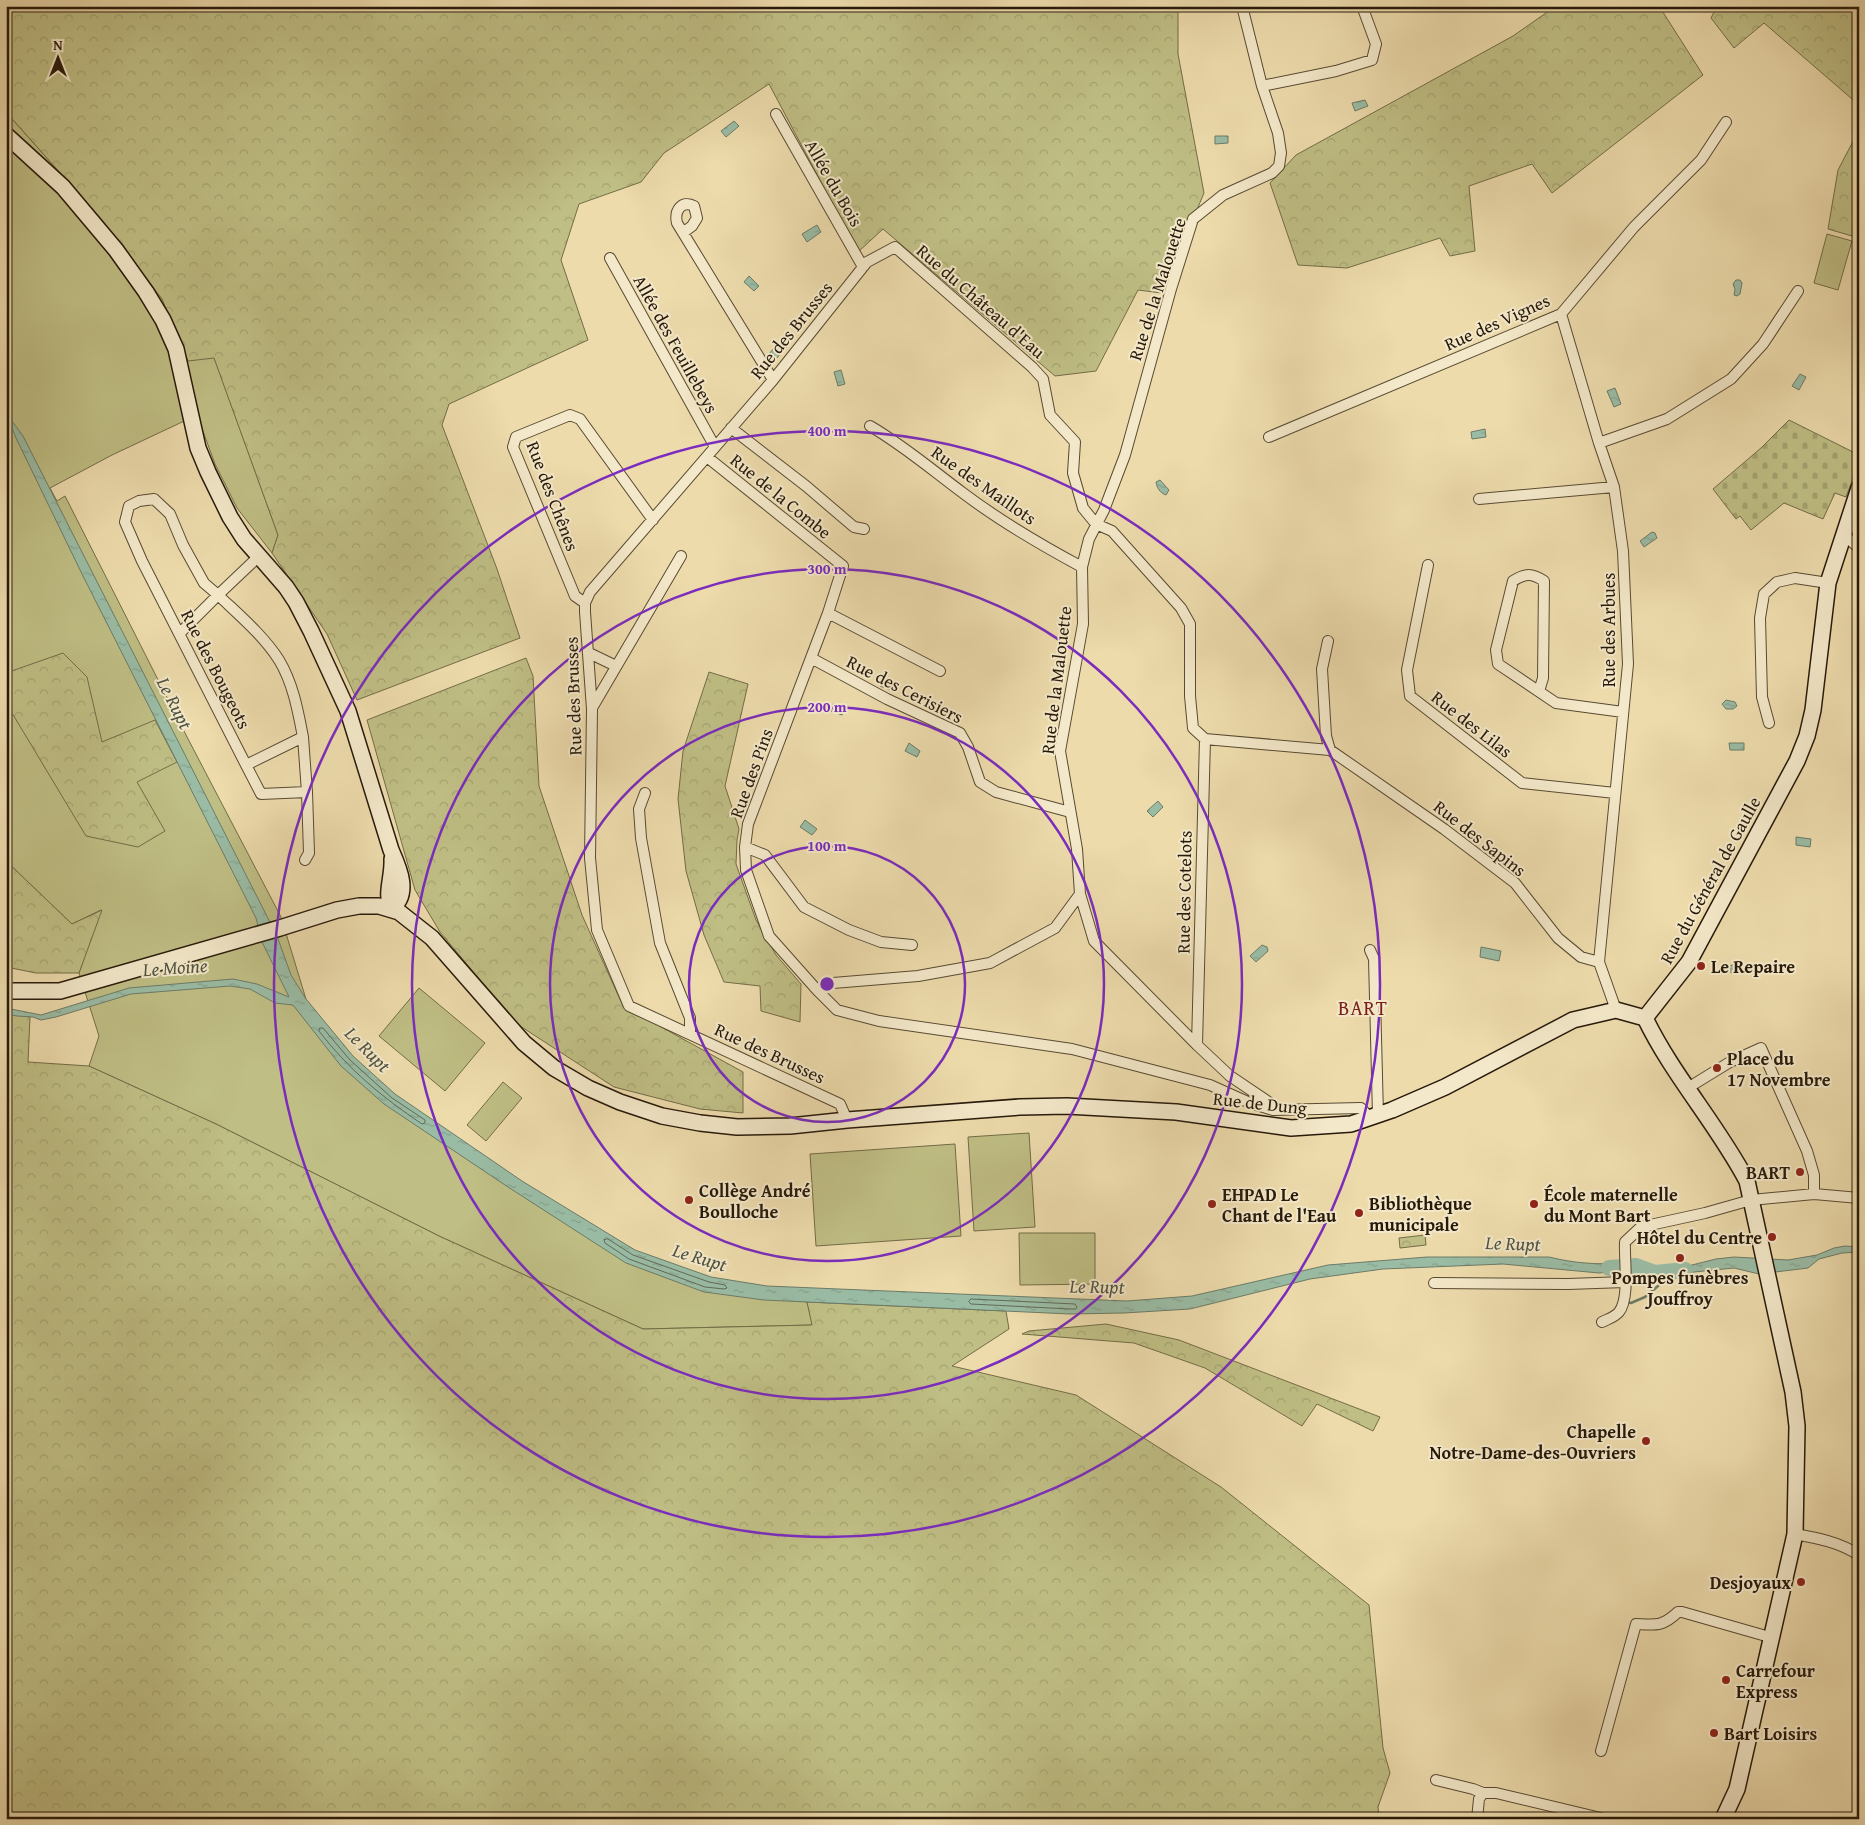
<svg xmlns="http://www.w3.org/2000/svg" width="1865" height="1825" font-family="'Gentium Book Plus',serif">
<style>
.grass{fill:#bfbe84;stroke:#736c47}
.forest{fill:url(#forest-crowns);stroke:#736c47}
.cemetery{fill:url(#cemetery-stones);stroke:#736c47}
.water{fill:url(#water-ripples);stroke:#6c7b67}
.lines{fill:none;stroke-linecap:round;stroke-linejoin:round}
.shore{stroke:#606a58;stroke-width:1}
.stream{stroke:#6c7b67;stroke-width:2.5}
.river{stroke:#9abca5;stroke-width:16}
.minor-casing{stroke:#584a32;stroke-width:12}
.secondary-casing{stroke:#27190a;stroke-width:18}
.minor{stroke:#f3e8c9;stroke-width:10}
.secondary{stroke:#f3e8c9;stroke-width:15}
.ring{fill:none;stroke:#7b2cbf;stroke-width:2.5}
.poi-dot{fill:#8f2418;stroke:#f3e8c9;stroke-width:2}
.labels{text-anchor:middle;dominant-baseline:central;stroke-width:4;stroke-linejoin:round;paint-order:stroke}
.street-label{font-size:18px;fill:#27190a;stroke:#f3e8c9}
.poi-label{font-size:18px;font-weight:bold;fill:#27190a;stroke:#f3e8c9;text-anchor:start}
.water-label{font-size:19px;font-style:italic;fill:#4f5240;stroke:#f3e8c9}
.quarter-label{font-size:20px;letter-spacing:1px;fill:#7a1f14;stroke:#f3e8c9}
.centre{fill:#7b2cbf;stroke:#f3e8c9;stroke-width:2.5}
.ring-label{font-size:15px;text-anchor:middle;font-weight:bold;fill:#7b2cbf;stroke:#f3e8c9;stroke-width:4;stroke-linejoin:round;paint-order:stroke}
</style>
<defs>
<pattern id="forest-crowns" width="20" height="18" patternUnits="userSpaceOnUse" patternTransform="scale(1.25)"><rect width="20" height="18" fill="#bfbe84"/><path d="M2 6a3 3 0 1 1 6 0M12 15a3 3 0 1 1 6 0" fill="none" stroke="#a4a371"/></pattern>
<pattern id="cemetery-stones" width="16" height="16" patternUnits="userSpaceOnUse" patternTransform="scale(1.25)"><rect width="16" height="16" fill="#bfbe84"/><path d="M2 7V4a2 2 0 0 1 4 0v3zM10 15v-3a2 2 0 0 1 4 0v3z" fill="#a4a371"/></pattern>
<pattern id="water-ripples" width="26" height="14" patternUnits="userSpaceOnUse" patternTransform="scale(1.25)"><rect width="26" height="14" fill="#9abca5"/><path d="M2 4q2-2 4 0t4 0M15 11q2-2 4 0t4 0" fill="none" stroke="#85a18d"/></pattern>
</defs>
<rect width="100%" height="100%" fill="#eddbac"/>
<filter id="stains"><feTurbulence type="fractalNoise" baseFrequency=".004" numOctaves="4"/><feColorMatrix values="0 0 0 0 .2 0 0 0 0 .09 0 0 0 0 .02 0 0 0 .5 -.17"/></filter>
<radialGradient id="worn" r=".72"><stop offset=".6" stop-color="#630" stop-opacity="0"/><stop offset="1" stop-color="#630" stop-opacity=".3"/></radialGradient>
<path class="grass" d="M 6,112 L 102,220 L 162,299 L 188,360 L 214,357 L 278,535 L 272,553 L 237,508 L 215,464 L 197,415 L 112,455 L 50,488 L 57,501 L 65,496 L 186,735 L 281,917 L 309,1009 L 388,1100 L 617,1251 L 710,1290 L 807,1302 L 813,1325 L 643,1329 L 439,1236 L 216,1124 L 89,1066 L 99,1036 L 79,973 L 101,910 L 72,924 L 6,861 Z
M 1827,234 L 1852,241 L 1838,290 L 1814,283 Z
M 419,988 L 485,1043 L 445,1091 L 379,1036 Z
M 503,1082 L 522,1098 L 486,1141 L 467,1125 Z
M 1029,1133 L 1035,1227 L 974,1231 L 968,1137 Z
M 955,1144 L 961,1236 L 816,1246 L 810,1154 Z
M 1019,1233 L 1095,1233 L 1095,1284 L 1020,1285 Z"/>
<path class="forest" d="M 6,6 L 1178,6 L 1178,54 L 1204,193 L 1162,293 L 1138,290 L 1096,371 L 1055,376 L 883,229 L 858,252 L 769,84 L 664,153 L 641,182 L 579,204 L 561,260 L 588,340 L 449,404 L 442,425 L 497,569 L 520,638 L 357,700 L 327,634 L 272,553 L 278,535 L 214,358 L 188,361 L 162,299 L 102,220 L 6,112 Z
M 1556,6 L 1659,6 L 1703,75 L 1552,193 L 1532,164 L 1469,186 L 1475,251 L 1450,256 L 1440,238 L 1347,268 L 1298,265 L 1270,183 L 1296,155 L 1513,36 Z
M 1717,6 L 1858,6 L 1859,105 L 1764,23 L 1734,48 L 1711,18 Z
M 1859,130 L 1859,238 L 1828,229 L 1838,170 Z
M 63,653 L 87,677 L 102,742 L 155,720 L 177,762 L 137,782 L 165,831 L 138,847 L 86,836 L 6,703 L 6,673 Z
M 526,658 L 533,676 L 539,786 L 582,915 L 623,1006 L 743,1072 L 743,1113 L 700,1109 L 614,1087 L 517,1024 L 440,932 L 415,890 L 367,720 Z
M 709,672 L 748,684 L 725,786 L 739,829 L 737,840 L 736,864 L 756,920 L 776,955 L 801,984 L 800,1022 L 761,1011 L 760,986 L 724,982 L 704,935 L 686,871 L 678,799 L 683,751 Z
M 6,861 L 72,924 L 102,910 L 79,973 L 36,973 L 6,967 Z
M 6,1012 L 30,1017 L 28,1062 L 89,1066 L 216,1124 L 439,1236 L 643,1329 L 812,1325 L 807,1302 L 1006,1311 L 1009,1329 L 952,1366 L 1076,1395 L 1221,1487 L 1369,1605 L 1383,1748 L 1390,1773 L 1378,1807 L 1379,1819 L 6,1819 Z
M 1425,1235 L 1426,1245 L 1400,1248 L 1399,1238 Z
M 1106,1324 L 1179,1340 L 1380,1417 L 1373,1431 L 1317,1404 L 1302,1426 L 1205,1368 L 1134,1343 L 1022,1334 L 1029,1331 Z"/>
<path class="cemetery" d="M 1789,420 L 1859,455 L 1859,462 L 1846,497 L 1835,493 L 1823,519 L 1784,503 L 1751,530 L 1740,516 L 1736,519 L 1713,489 L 1761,448 Z"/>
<path class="water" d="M 1365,100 L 1368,106 L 1355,111 L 1352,103 Z
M 734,121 L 739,126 L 726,137 L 721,131 Z
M 1215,136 L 1228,136 L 1228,143 L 1215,144 Z
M 817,225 L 821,232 L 807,242 L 802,234 Z
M 749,276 L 759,286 L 754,291 L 744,282 Z
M 1736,280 L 1740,280 L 1742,283 L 1740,294 L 1737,296 L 1734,295 L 1735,289 L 1733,284 Z
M 780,341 L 787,347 L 775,360 L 768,355 Z
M 841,370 L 845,384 L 838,386 L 834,372 Z
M 1800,374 L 1806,377 L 1799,390 L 1792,386 Z
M 1615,388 L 1621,404 L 1614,407 L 1607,391 Z
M 6,413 L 23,436 L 277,936 L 291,975 L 306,999 L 353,1056 L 395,1094 L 522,1181 L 635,1250 L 711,1277 L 767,1286 L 1127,1301 L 1192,1296 L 1328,1265 L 1427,1257 L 1549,1257 C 1573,1263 1597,1265 1622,1263 L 1622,1269 L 1620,1271 L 1599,1273 L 1503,1264 L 1383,1269 L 1310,1279 L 1190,1309 L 1124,1313 L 1070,1314 L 764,1300 L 704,1292 L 626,1263 L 508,1187 L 384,1104 L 341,1066 L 293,1005 L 275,1003 L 250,989 L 230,986 L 131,994 L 56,1017 L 41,1020 L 33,1017 L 17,1016 L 6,1014 L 6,1008 L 41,1015 L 129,988 L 233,979 L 257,984 L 289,997 L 262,942 L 256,918 L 82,574 L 16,438 Z
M 1485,429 L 1486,437 L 1472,439 L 1471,432 Z
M 1160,480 L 1169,490 L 1166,495 C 1160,493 1157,488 1156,482 Z
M 1652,532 L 1655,533 L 1657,538 L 1644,547 L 1640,541 Z
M 884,679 L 897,685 L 893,691 L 880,686 Z
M 1726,700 L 1735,702 L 1737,706 L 1733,709 L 1726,709 L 1722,704 Z
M 833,704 L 843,706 L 845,710 L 842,715 L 831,711 Z
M 909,743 L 920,751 L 917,757 L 905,751 Z
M 1729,743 L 1744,743 L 1744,750 L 1730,750 Z
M 1158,801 L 1163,807 L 1153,817 L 1147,811 Z
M 805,820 L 817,829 L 812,835 L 800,827 Z
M 1796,837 L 1811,839 L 1810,847 L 1796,845 Z
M 1262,945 L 1267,947 L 1268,951 L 1256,962 L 1250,956 Z
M 1481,947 L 1501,951 L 1499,961 L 1480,957 Z
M 1742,962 L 1744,970 L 1731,973 L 1729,966 Z
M 1845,1246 L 1859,1247 L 1859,1252 L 1842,1253 L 1819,1259 L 1808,1268 L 1759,1274 L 1734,1268 L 1694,1272 L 1665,1277 L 1664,1268 L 1680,1268 L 1716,1259 L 1734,1257 L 1788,1260 L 1817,1255 L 1834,1248 Z"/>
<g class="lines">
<path class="shore" d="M 320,1028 L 323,1028 L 350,1060 L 392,1098 L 425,1120 L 425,1123 L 422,1124 C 382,1097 349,1070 319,1031 Z
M 608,1239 L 633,1255 L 709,1282 L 725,1285 L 727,1288 L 724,1289 L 705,1287 L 629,1259 L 605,1243 L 604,1240 Z
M 971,1299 L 1075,1304 L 1077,1307 L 1076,1309 L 1070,1309 L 971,1304 L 969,1302 Z"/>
<path class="stream" d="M 1627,1302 L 1631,1303 L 1645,1297 L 1671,1275"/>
<path class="river" d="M 1609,1268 L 1636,1266 L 1655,1273 L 1685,1270"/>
<defs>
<path id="minor" d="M 1242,6 L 1262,86 L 1278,133 L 1281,153 L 1279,166 L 1272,173 L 1223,195 L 1193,219 L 1171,289 L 1125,455 L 1104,510 L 1089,539 L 1082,567 L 1083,624 L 1060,751 L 1077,849 L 1080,894 L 1055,928 L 990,963 L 918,976 L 833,983 L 817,990 L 837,1010 L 879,1021 L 1072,1049 L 1210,1085 L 1250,1103 L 1273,1110 L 1361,1108 L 1369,1117
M 1262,86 L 1336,71 L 1372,60 L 1376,44 L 1362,6
M 776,114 L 863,267
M 684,232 L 692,226 L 697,218 L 694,206 C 682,200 674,210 677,223 L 773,380
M 610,258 L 715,447
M 1561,314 L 1599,443 L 1614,487 L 1623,551 L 1628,664 L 1599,962 L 1616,1010
M 870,426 C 903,445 932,470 963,493 C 1000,521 1041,545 1082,567
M 731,428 L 806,486 L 854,527 L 864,529
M 1269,437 L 1561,314 L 1634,227 L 1701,160 L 1726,122
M 1599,443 L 1667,419 L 1731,379 L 1763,344 L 1798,291
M 707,457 L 843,566 L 828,613 L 748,824 L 745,847 L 746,870 L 769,936 L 817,990
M 1479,499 L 1614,487
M 1844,535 L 1859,548
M 1428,565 L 1407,670 L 1410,696 L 1522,783 L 1615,793
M 585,603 L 575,596 L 513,447 L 516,437 L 570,415 L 580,419 L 653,520
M 828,613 L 940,671
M 180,633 L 218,595 C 239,615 263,635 279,660 C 293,683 298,711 303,737 L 246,765 L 142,561 L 125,522 L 129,506 L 139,501 L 154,499 L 170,514 L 183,545 L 204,583 L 218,595 L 259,556
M 1328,641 L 1322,669 L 1326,736 L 1330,750 L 1444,829 L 1515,883 L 1558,938 L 1581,957 L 1599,962
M 589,653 L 616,666
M 811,658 L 887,699 L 960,733 L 968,747 L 980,782 L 996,792 L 1070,812
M 1539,691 L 1543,678 L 1544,581 C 1532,573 1525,573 1513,581 L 1496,650 L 1498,664 L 1556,703 L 1623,712
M 592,708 L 681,556
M 1769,723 L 1762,697 L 1760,618 L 1764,594 L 1777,582 L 1795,578 L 1828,583
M 303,737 L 307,792
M 1205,739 L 1330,750
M 246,765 L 261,794 L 307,792 L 309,853 L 305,860
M 645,793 L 639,809 L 641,838 L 660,943 L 690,1018 L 690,1033
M 745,847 L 765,855 L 804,907 L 849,930 L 881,942 L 912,945
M 1080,894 L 1094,941 L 1197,1045 L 1230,1076 L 1270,1103 L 1273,1110
M 1370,950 L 1374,959 L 1378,1115
M 1197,1045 L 1205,739
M 1686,1089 L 1730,1062 L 1761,1048 L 1807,1151 L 1814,1175 L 1814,1194
M 847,1120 L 840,1104 L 629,1006 L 597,930 L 590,858 L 592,709 L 585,612 L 585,603 L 590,592 L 773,380 L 867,262 L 895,247 L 1032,367 L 1043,379 L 1050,415 L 1075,442 L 1073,473 L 1083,508 L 1096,524 L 1112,531 L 1181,608 L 1190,624 L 1190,696 L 1193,728 L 1205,739
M 1434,1283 L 1568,1284 L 1625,1282
M 1602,1322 C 1608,1319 1615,1317 1619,1312 C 1630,1298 1624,1260 1625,1242 L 1641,1227 L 1705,1213 L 1751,1200 L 1814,1194 L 1859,1198
M 1795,1534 C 1817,1538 1839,1542 1859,1555
M 1601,1751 L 1636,1624 C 1656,1625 1662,1627 1678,1612 L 1682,1612 L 1773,1638
M 1436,1780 L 1473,1789 L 1483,1793
M 1477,1819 L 1479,1799 L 1483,1793 L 1496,1793 L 1605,1819"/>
<path id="secondary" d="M 6,135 L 63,187 L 116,250 L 146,292 L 163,320 L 176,349 L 198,448 L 208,472 L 230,517 L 244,539 L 286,587 L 296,602 L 311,631 L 348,711 L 391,850 C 399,868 411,894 391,909
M 391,909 C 385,891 393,877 392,859
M 6,991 L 60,991 L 280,928 L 337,910 L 359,906 L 379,906 L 399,912 L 432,938 L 524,1043 L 554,1068 L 588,1088 L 620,1102 L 662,1116 L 700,1123 L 737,1127 L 790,1126 L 847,1120 L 1020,1107 L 1067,1106 L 1176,1112 L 1291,1128 L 1351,1124 L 1392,1110 L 1445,1087 L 1573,1020 L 1616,1010 L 1645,1018
M 1723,1819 L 1737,1789 L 1793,1543 L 1795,1534 L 1797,1426 L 1793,1392 L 1747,1181 C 1717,1124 1673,1076 1645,1018 L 1689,962 L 1797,761 L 1807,736 L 1813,710 L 1828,583 L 1859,488"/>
</defs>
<use href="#minor" class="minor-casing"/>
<use href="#secondary" class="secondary-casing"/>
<use href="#minor" class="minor"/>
<use href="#secondary" class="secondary"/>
</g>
<g class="ring">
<circle cx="827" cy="984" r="138"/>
<circle cx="827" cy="984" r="277"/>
<circle cx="827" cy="984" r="415"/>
<circle cx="827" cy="984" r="553"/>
</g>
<g class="poi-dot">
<circle cx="1701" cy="966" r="5"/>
<circle cx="1717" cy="1068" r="5"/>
<circle cx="1800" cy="1172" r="5"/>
<circle cx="689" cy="1200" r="5"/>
<circle cx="1212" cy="1204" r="5"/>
<circle cx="1534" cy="1204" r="5"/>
<circle cx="1359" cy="1213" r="5"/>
<circle cx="1772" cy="1237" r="5"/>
<circle cx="1680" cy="1258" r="5"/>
<circle cx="1646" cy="1441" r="5"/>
<circle cx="1801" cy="1582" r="5"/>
<circle cx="1726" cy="1680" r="5"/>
<circle cx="1714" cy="1733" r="5"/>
</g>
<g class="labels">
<g class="street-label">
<text transform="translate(834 183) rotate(60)">Allée du Bois</text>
<text transform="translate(1157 289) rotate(-72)">Rue de la Malouette</text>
<text transform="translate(981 301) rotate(41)">Rue du Château d'Eau</text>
<text transform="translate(1497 322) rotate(-24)">Rue des Vignes</text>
<text transform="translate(791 330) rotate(-51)">Rue des Brusses</text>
<text transform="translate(676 344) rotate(61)">Allée des Feuillebeys</text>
<text transform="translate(984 485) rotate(35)">Rue des Maillots</text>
<text transform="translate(553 496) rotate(69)">Rue des Chênes</text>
<text transform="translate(781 496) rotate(39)">Rue de la Combe</text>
<text transform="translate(1608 630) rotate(-90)">Rue des Arbues</text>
<text transform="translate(216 669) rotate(63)">Rue des Bougeots</text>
<text transform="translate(1056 680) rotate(-83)">Rue de la Malouette</text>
<text transform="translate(905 689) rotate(27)">Rue des Cerisiers</text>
<text transform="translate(573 696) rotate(-92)">Rue des Brusses</text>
<text transform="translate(1472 724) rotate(38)">Rue des Lilas</text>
<text transform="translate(751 773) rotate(-70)">Rue des Pins</text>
<text transform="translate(1480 838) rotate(38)">Rue des Sapins</text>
<text transform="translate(1710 880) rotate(-61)">Rue du Général de Gaulle</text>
<text transform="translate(1184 892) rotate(-89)">Rue des Cotelots</text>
<text transform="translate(770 1053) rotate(25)">Rue des Brusses</text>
<text transform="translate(1260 1103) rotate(6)">Rue de Dung</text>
</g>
<g class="poi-label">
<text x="1711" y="966">Le Repaire</text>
<text x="1727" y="1058">Place du<tspan x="1727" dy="21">17 Novembre</tspan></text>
<text x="1790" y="1172" text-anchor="end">BART</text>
<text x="699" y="1190">Collège André<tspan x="699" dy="21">Boulloche</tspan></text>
<text x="1222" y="1194">EHPAD Le<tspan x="1222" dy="21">Chant de l'Eau</tspan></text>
<text x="1544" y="1194">École maternelle<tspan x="1544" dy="21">du Mont Bart</tspan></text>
<text x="1369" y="1203">Bibliothèque<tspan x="1369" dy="21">municipale</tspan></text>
<text x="1762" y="1237" text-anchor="end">Hôtel du Centre</text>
<text x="1680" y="1277" text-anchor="middle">Pompes funèbres<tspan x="1680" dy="21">Jouffroy</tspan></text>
<text x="1636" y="1431" text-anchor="end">Chapelle<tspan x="1636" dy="21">Notre-Dame-des-Ouvriers</tspan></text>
<text x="1791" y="1582" text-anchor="end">Desjoyaux</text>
<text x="1736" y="1670">Carrefour<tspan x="1736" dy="21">Express</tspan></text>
<text x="1724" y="1733">Bart Loisirs</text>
</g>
<g class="water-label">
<text transform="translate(175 703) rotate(63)">Le Rupt</text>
<text transform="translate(175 967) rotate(-4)">Le Moine</text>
<text transform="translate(368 1049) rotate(45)">Le Rupt</text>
<text transform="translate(1513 1243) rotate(2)">Le Rupt</text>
<text transform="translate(700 1257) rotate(17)">Le Rupt</text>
<text transform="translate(1097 1286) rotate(1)">Le Rupt</text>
</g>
<g class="quarter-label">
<text x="1363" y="1007">BART</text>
</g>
</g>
<circle cx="827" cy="984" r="8" class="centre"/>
<g class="ring-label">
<text x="827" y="436">400 m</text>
<text x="827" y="574">300 m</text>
<text x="827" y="712">200 m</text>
<text x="827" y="851">100 m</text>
</g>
<rect width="1865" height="1825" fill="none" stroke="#eddbac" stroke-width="25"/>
<rect x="8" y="8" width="1850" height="1810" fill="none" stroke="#27190a" stroke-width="2.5"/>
<rect x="12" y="12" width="1840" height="1800" fill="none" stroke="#27190a"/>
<g transform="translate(58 58)" stroke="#f3e8c9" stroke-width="4" paint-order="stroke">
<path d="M0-4L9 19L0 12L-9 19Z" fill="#27190a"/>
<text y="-8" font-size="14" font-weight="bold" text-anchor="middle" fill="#27190a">N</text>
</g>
<rect width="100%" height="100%" filter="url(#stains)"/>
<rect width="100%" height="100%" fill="url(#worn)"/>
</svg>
